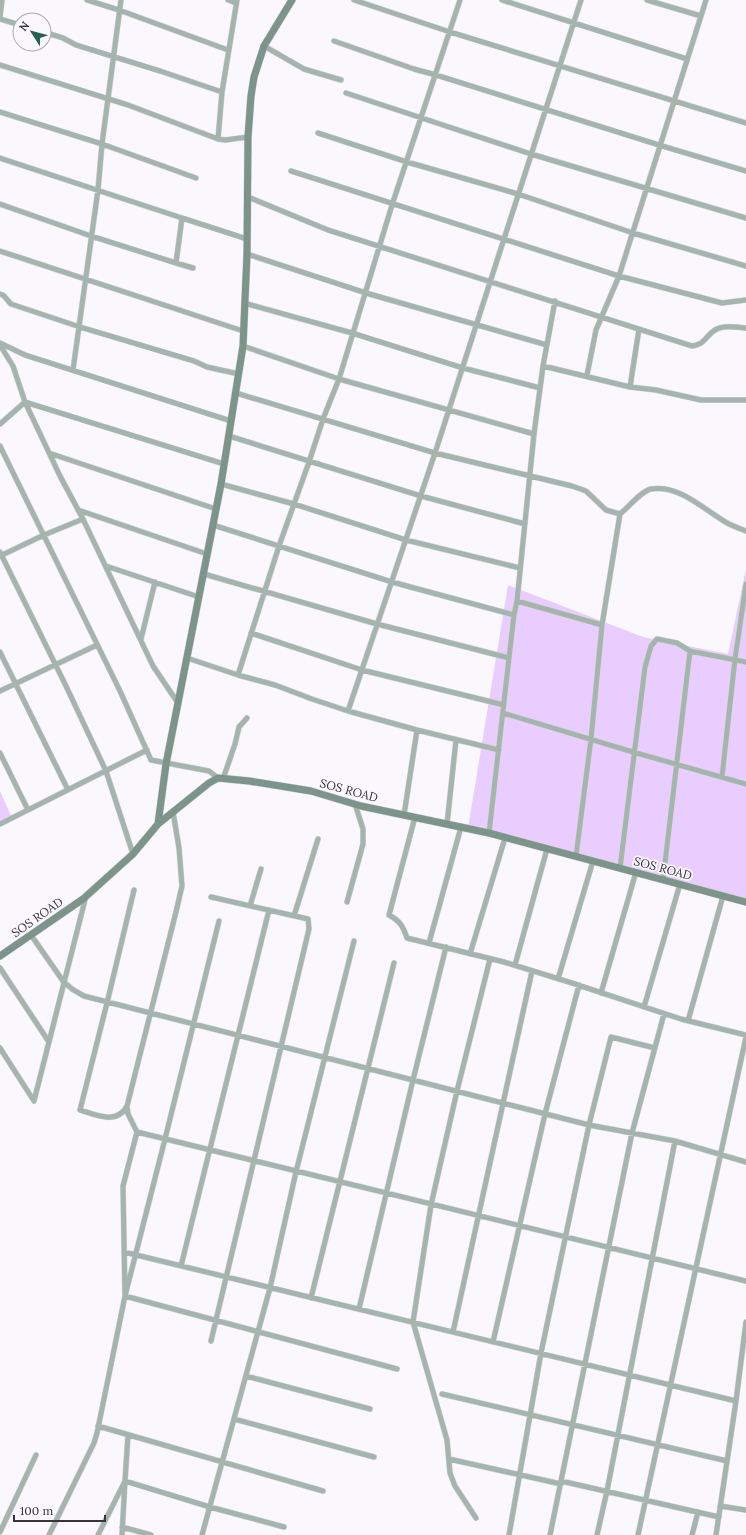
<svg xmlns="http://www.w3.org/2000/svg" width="746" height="1535" font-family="Lora,serif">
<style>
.green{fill:#eacdff}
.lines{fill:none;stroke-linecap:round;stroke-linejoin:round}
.street-casing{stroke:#d7d4db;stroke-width:6}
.secondary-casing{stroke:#d7d4db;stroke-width:8}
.street{stroke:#a5b5ae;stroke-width:5}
.secondary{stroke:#7d948a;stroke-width:7}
.labels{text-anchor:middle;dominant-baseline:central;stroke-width:3.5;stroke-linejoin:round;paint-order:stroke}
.street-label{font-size:12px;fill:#39333e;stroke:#faf7fd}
</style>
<rect width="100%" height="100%" fill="#faf7fd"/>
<path class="green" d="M 746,569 L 746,905 L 468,828 L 508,585 L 643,637 L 728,654 Z
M 0,791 L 13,820 L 0,826 Z"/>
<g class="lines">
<defs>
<path id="street" d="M 87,0 L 119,10 L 228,50
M 228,0 L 236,3
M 354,0 L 450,32 L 746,123
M 502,0 L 687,59
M 647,0 L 701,16
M 0,17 L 2,0
M 0,19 L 20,25
M 44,32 L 63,38 L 76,45 L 160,71 L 222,92
M 334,41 L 414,69 L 436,75 L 659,145 L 746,171
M 264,46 L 304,69 L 341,80
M 0,65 L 128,105 L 218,139 L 225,140 L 248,137
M 346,93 L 531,154 L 746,218
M 0,112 L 102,144 L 196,178
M 318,133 L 407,162 L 518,194 L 633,233 L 746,266
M 218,139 L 222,92 L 237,0
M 0,158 L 182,218
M 291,171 L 619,276 L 722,303 L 746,300
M 248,197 L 328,230 L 692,346 C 706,344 705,336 715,330 C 723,325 736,327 746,328
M 0,204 L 91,236 L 176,263 L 182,218 L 247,239
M 0,251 L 243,331
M 247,254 L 366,293 L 547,345
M 176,263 L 193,268
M 0,294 L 3,295 L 11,304 L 80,327 L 194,361 L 207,367 L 239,374
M 244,303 L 352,333 L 463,368 L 540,388
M 0,343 L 25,355 L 231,421
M 0,345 L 13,366 L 25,402 L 60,476 L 83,519 L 44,535 L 0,556
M 243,346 L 339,379 L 534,434
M 543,366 L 630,387 L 656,390 L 701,400 L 746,400
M 73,370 L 98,190 L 102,144 L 121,0
M 587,375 L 596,330 L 619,276 L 706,0
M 630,387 L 639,329
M 236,393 L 435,453 L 572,486 L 586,491 L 606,510 L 620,514 L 602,625 L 591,739 L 576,856
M 0,424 L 25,402 L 224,464
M 229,436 L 421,496 L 525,524
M 0,446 L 120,691 L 151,760 L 209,771 L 218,778
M 49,453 L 216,509
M 221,484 L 294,504 L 406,540 L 520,568
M 78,510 L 207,554
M 620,514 C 628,508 641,491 651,489 C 680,484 705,511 729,524 C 734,526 740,529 746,531
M 83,519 L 153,666 L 178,703
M 213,525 L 392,582 L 514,615
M 0,552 L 66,686 L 106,771 L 133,854
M 106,566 L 199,597
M 204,574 L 377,624 L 509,658
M 517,601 L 602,625
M 251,633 L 362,670 L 504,705
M 141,639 L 155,582
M 0,652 L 68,790
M 187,658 L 238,675 L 279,546 L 309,462 L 323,419 L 339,379 L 392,205 L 460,0
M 238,675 L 275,685 L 312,699 L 348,711 L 417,730 L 499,750
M 0,691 L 97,645
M 348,711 L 435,453 L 581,0
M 503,713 L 633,752 L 746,784
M 0,753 L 28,810
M 722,777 L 735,659 L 746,584
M 223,779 L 235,744 L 239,727 L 247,718
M 404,815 L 417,730
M 415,817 L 389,915 C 400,921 403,926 407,938 L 504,962 L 572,983 L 681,1019 L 746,1035
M 0,824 L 147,750
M 447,824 L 456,740
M 489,833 L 509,658 L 514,615 L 517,601 L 534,434 L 543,366 L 555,301
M 620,868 L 645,667 L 651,646 L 657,639 L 677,643 L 690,651 L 746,662
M 663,880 L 690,651
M 134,890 L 107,1003 L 80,1110 C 96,1115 117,1125 127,1106 L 176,912 L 182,886 L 179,848 L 173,812
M 211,897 L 308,919 L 309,929 L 211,1341
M 347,902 L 363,844 L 363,829 L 355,804
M 250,906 L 261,869
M 294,916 L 318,839
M 31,935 L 63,981 L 72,989 L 84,996 L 589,1125 L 675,1141 L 746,1162
M 429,943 L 461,827
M 470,954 L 505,838
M 515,965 L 547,849
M 0,968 L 49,1042
M 558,979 L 593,861
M 601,993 L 636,872
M 644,1007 L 680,884
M 688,1021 L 723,896
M 0,1048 L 34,1101 L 86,896
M 127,1107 L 128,1114 L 137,1132 L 123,1186 L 125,1296 L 397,1369
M 137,1132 L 746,1281
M 124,1252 L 736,1401
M 181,1266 L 269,910
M 311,1298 L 394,963
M 359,1309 L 413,1080 L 446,947
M 453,1332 L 532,971
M 493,1342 L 545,1114 L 579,985
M 246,1376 L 370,1409
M 442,1394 L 727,1461
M 234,1419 L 374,1457
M 98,1426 L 323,1491
M 449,1459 L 561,1484
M 561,1481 L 719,1517
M 720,1506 L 746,1510
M 476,1518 L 455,1486 L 450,1473 L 447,1440 L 413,1322 L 431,1205 L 457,1091 L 490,959
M 122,1527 L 151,1535
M 0,1532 L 36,1455
M 49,1535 L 94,1443 L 97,1433 L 125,1296 L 165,1139 L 219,921
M 98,1535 L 125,1481 L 128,1435
M 122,1535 L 125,1481 L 210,1507 L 284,1527
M 202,1535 L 270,1288 L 296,1172 L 354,941
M 509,1535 L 541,1353 L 589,1125 L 611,1037 L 655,1048
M 550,1535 L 632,1133 L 664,1014
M 597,1535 L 607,1491 L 675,1141
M 638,1535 L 746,1037
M 692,1535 L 698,1512
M 716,1535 L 736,1401 L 746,1322"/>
<path id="secondary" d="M 158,824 L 166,764 L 221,484 L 243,346 L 247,254 L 248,137 L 251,96 L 254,77 L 264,46 L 292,0
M 0,956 L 83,899 L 133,854 L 158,824 L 209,783 L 218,778 L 249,781 L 311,791 L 361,806 L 489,833 L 746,902"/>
</defs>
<use href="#street" class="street-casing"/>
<use href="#secondary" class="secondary-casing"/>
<use href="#street" class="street"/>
<use href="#secondary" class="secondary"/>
</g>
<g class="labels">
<g class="street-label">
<text transform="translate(349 790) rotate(15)">SOS ROAD</text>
<text transform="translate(663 868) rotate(15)">SOS ROAD</text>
<text transform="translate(37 917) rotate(-35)">SOS ROAD</text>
</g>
</g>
<g transform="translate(32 32) rotate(306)"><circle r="19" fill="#faf7fd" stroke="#ada9b1"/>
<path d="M0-3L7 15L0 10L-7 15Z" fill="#27644f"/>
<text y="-6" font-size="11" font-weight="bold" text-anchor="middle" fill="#39333e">N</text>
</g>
<path d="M14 1515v6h91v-6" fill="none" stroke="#39333e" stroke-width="2"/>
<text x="20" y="1515" font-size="12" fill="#39333e" stroke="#faf7fd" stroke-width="3" paint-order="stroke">100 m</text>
</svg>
